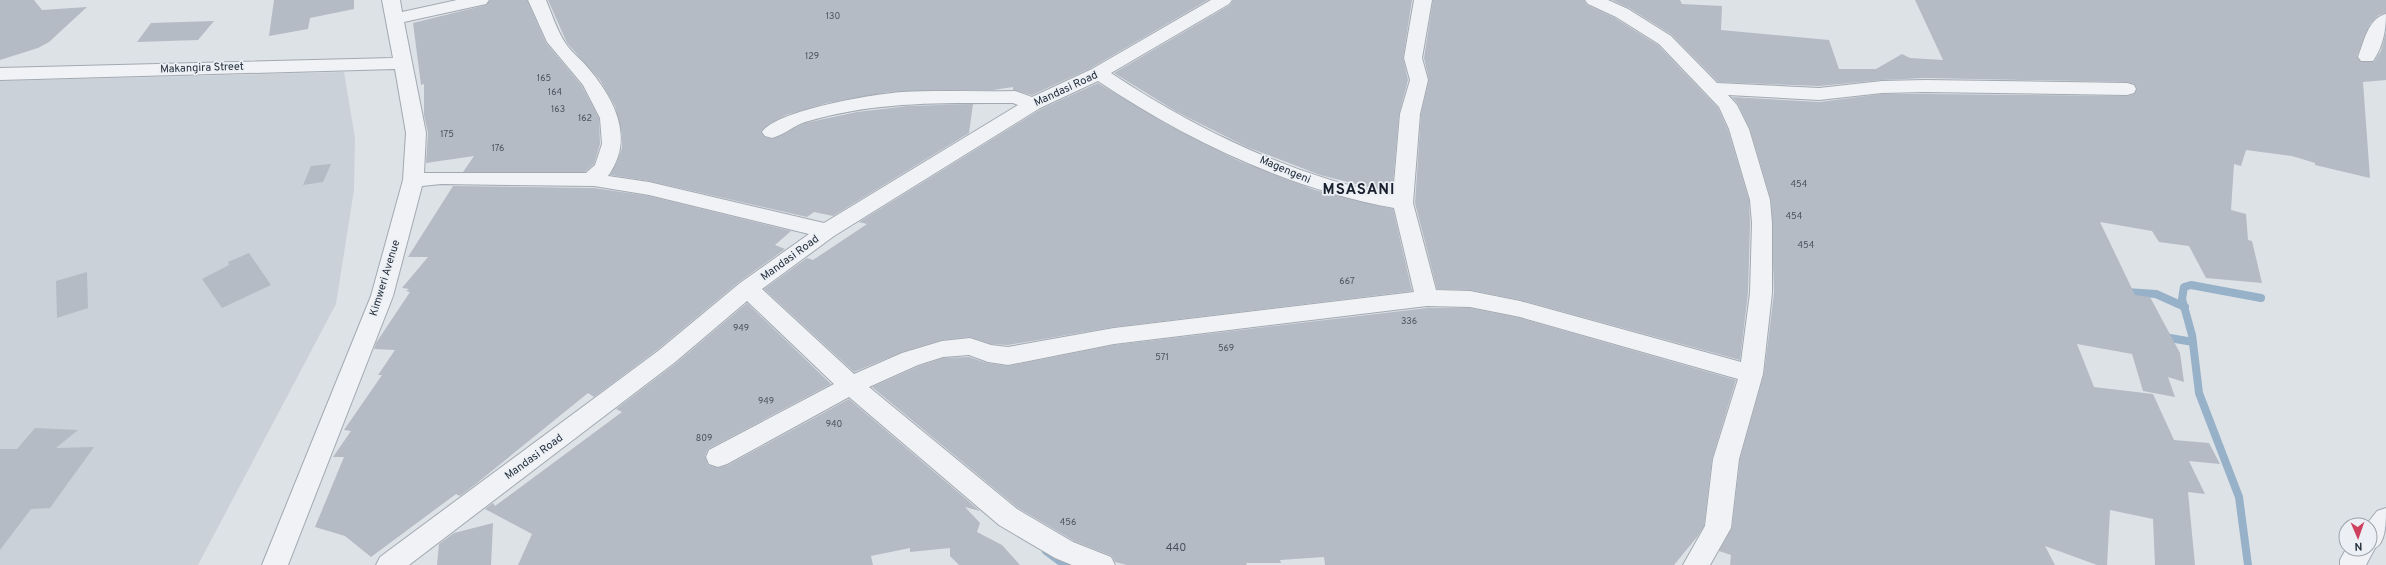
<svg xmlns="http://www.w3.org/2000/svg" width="2386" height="565" font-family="Overpass,sans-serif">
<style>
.built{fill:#cbd1d9}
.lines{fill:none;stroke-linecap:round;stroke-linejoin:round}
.stream{stroke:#97b1c8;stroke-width:8}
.building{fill:#b4bbc4}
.minor-casing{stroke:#a2a9b1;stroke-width:2}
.minor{fill:#f0f2f5;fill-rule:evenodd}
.labels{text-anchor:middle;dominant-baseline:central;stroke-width:3.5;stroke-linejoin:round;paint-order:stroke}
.number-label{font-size:9px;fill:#4a5360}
.street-label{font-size:11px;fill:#26303e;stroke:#ecf0f5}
.near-number-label{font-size:11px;fill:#4a5360}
.district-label{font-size:15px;font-weight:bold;letter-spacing:1px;fill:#19212e;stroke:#ecf0f5}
</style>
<rect width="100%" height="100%" fill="#dde2e7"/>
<path class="built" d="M 344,72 L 355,138 L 354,190 L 336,304 L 198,565 L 0,565 L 0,81 Z"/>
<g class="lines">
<path class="stream" d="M 2126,292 L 2156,294 L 2185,307
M 2170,338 L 2193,342
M 1046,551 L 1065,565
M 2248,565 L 2239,497 L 2199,393 L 2192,335 L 2182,299 L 2184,287 L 2191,285 L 2261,298"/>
</g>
<path class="building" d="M 0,0 L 34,0 L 42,10 L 87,7 L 49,42 L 38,48 L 0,60 Z
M 274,0 L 354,0 L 354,9 L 310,18 L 308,29 L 269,36 Z
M 490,0 L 527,0 L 546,43 L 582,86 L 599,118 L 600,144 L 594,164 L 585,172 L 463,172 L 474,156 L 426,163 L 428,133 L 424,115 L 424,84 L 421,85 L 413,23 L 486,5 Z
M 548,0 L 1208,0 L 1091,68 L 1032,95 L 1013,90 L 1013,87 L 993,90 L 888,92 L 827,103 L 786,115 L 771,123 L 761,132 L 765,137 L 772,139 L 805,123 L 857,112 L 908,106 L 973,104 L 969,133 L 833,216 L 814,212 L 807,217 L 649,181 L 610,175 L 617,162 L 622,148 L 622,134 L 615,106 L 600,80 L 567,43 Z
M 1233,0 L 1412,0 L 1403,58 L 1408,80 L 1399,114 L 1392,193 L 1320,175 L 1247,147 L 1177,112 L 1114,73 L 1230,5 Z
M 1433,0 L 1584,0 L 1587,5 L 1615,18 L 1658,45 L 1718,108 L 1728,130 L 1749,200 L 1750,223 L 1748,293 L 1740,360 L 1520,300 L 1470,290 L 1437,289 L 1415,203 L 1421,114 L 1429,80 L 1424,58 Z
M 1612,0 L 1680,0 L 1682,4 L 1722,6 L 1721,30 L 1829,40 L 1839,69 L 1876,69 L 1902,54 L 1910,58 L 1943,60 L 1915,0 L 2386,0 L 2386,13 L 2379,15 L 2370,24 L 2357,56 L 2361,62 L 2374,62 L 2381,51 L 2386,32 L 2386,80 L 2363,82 L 2370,178 L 2315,165 L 2315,163 L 2292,156 L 2246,150 L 2241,166 L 2234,164 L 2231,210 L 2246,214 L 2248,240 L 2252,241 L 2262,283 L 2206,278 L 2189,246 L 2159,242 L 2152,231 L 2100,222 L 2135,295 L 2150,297 L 2180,353 L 2184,382 L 2168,377 L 2175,397 L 2143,391 L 2132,354 L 2077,344 L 2094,387 L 2153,394 L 2174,440 L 2209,443 L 2220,464 L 2189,461 L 2205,494 L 2188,492 L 2195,565 L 2155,565 L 2153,519 L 2110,510 L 2107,565 L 2097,565 L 2045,546 L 2055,565 L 1730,565 L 1731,555 L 1719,551 L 1732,528 L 1740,459 L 1764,374 L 1774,293 L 1771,200 L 1750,129 L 1738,104 L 1732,97 L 1819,102 L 1882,94 L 1925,94 L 2127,96 L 2134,94 L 2137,88 L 2134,84 L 2127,82 L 1925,78 L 1882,80 L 1819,86 L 1718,82 L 1672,35 L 1629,8 Z
M 214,21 L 198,40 L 137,42 L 151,23 Z
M 1098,83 L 1166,124 L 1239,161 L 1315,190 L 1393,209 L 1412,291 L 1114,327 L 1008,345 L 991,344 L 970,337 L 942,340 L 902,352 L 854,372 L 764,289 L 807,258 L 813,260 L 867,224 L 859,222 L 1041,109 Z
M 331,164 L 323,182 L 303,185 L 311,166 Z
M 453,186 L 594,188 L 649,196 L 791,231 L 775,245 L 785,249 L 739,282 L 657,350 L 594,397 L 588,393 L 477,483 L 460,496 L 456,494 L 371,557 L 345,536 L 315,527 L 344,457 L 333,457 L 351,431 L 344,430 L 382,375 L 378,375 L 395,350 L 374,349 L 376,343 L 410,292 L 406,291 L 409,289 L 402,288 L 428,257 L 408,257 Z
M 249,253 L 271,285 L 222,308 L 202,279 L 229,265 L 228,262 Z
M 87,272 L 88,308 L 57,318 L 56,281 Z
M 747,303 L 831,384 L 708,449 L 705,456 L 708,465 L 718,468 L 728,465 L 849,399 L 980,511 L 965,507 L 980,523 L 977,532 L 1002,545 L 1020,565 L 959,565 L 950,556 L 950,548 L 910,552 L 910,548 L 871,556 L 873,565 L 518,565 L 532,534 L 485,509 L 493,503 L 495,506 L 622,412 L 616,409 L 675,364 Z
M 1427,308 L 1470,308 L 1520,318 L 1736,380 L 1712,459 L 1704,526 L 1697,537 L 1674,565 L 1325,565 L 1324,557 L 1280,560 L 1281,563 L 1246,563 L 1247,565 L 1127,565 L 1115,562 L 1112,556 L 1074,541 L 1018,508 L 872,387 L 919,366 L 943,358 L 969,357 L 987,363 L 1008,366 L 1114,345 Z
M 35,428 L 78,430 L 56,448 L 94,447 L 50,508 L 31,509 L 0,550 L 0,449 L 17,449 Z
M 493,523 L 491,565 L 437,565 L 439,544 L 454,533 Z"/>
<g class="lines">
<defs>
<path id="minor" d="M 382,0 L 400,0 L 402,12 L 457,0 L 489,0 L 486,4 L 404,22 L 426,133 L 424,173 L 586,173 L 595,165 L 602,144 L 600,118 L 583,85 L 547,42 L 528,0 L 546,0 C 552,14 557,31 566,44 C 572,53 582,60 589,69 C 615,100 635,139 608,176 L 649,182 L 824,223 L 1018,105 L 1013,103 C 940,103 875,101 805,122 C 793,126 784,135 772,138 L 765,136 L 762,132 C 777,110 874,94 902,92 C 939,90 977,92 1015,91 L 1032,97 L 1092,69 L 1211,0 L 1232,0 L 1229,4 L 1111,73 C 1193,128 1296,178 1393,195 L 1400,114 L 1410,80 L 1404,58 L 1414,0 L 1432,0 L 1422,58 L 1428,80 L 1420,114 L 1413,203 L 1436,290 L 1470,291 L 1520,301 L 1741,362 L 1750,293 L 1752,223 L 1750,200 L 1729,129 L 1719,107 L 1659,44 L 1616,17 L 1588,4 L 1585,0 L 1608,0 L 1628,9 L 1671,36 L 1717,83 L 1819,88 L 1882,81 L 1925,80 L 2127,83 L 2134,85 L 2136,89 L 2134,93 L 2127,95 L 1925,92 L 1882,93 L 1819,100 L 1728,95 L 1737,105 L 1749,129 L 1770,200 L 1772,223 L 1772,293 L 1763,374 L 1739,459 L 1731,528 L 1710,565 L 1683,565 L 1705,526 L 1713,459 L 1738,379 L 1520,317 L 1470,307 L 1427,306 L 1114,344 L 1008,365 L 988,362 L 969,355 L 943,357 L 918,365 L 869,387 L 1017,509 L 1073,542 L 1111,557 L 1115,565 L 1072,565 L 1055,558 L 999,525 L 849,397 L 727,464 L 718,467 L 709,464 L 706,457 L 709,450 L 834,384 L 747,301 L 674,363 L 409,565 L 376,565 L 380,557 L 658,351 L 740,283 L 809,234 L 649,195 L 594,186 L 441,184 L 422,186 L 393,296 L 288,565 L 262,565 L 371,296 L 403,180 L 406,133 L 395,69 L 0,80 L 0,68 L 393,58 ZM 1098,81 C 1186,140 1289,189 1394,208 L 1414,292 L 1114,328 L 1008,347 L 991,345 L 970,338 L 942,341 L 902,353 L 854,374 L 762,289 L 834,236 L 1040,108 Z
M 2386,14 C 2386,30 2383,47 2373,61 L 2361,61 L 2358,57 C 2364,42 2368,18 2386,14 Z
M 2386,508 C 2386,522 2386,543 2375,548 L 2366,565 L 2340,565 L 2340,560 L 2346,549 L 2370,549 L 2370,525 L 2366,525 L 2377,511 Z"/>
</defs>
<use href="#minor" class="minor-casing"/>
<use href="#minor" class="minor"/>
</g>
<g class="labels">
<g class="number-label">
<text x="833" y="16">130</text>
<text x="812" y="56">129</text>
<text x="544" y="78">165</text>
<text x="555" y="92">164</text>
<text x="558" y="109">163</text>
<text x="585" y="118">162</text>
<text x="447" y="134">175</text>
<text x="498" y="148">176</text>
<text x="1799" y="184">454</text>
<text x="1794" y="216">454</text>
<text x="1806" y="245">454</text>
<text x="1347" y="281">667</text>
<text x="1409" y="321">336</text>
<text x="741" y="328">949</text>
<text x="1226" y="348">569</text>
<text x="1162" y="357">571</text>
<text x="766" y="401">949</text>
<text x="834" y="424">940</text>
<text x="704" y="438">809</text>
<text x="1068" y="522">456</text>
</g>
<g class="street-label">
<text transform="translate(202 68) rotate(-2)">Makangira Street</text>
<text transform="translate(1066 89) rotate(-25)">Mandasi Road</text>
<text transform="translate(1285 170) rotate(23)">Magengeni</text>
<text transform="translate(790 258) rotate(-36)">Mandasi Road</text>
<text transform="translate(385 278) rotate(-73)">Kimweri Avenue</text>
<text transform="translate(534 457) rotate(-36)">Mandasi Road</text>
</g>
<g class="near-number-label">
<text x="1176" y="548">440</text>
</g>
<g class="district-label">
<text x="1359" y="190">MSASANI</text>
</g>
</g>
<g transform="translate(2358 537) rotate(178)"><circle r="19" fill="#ecf0f5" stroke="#9da3ac"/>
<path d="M0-3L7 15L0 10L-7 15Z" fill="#ce405d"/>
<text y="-6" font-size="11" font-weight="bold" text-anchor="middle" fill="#26303e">N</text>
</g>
</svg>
